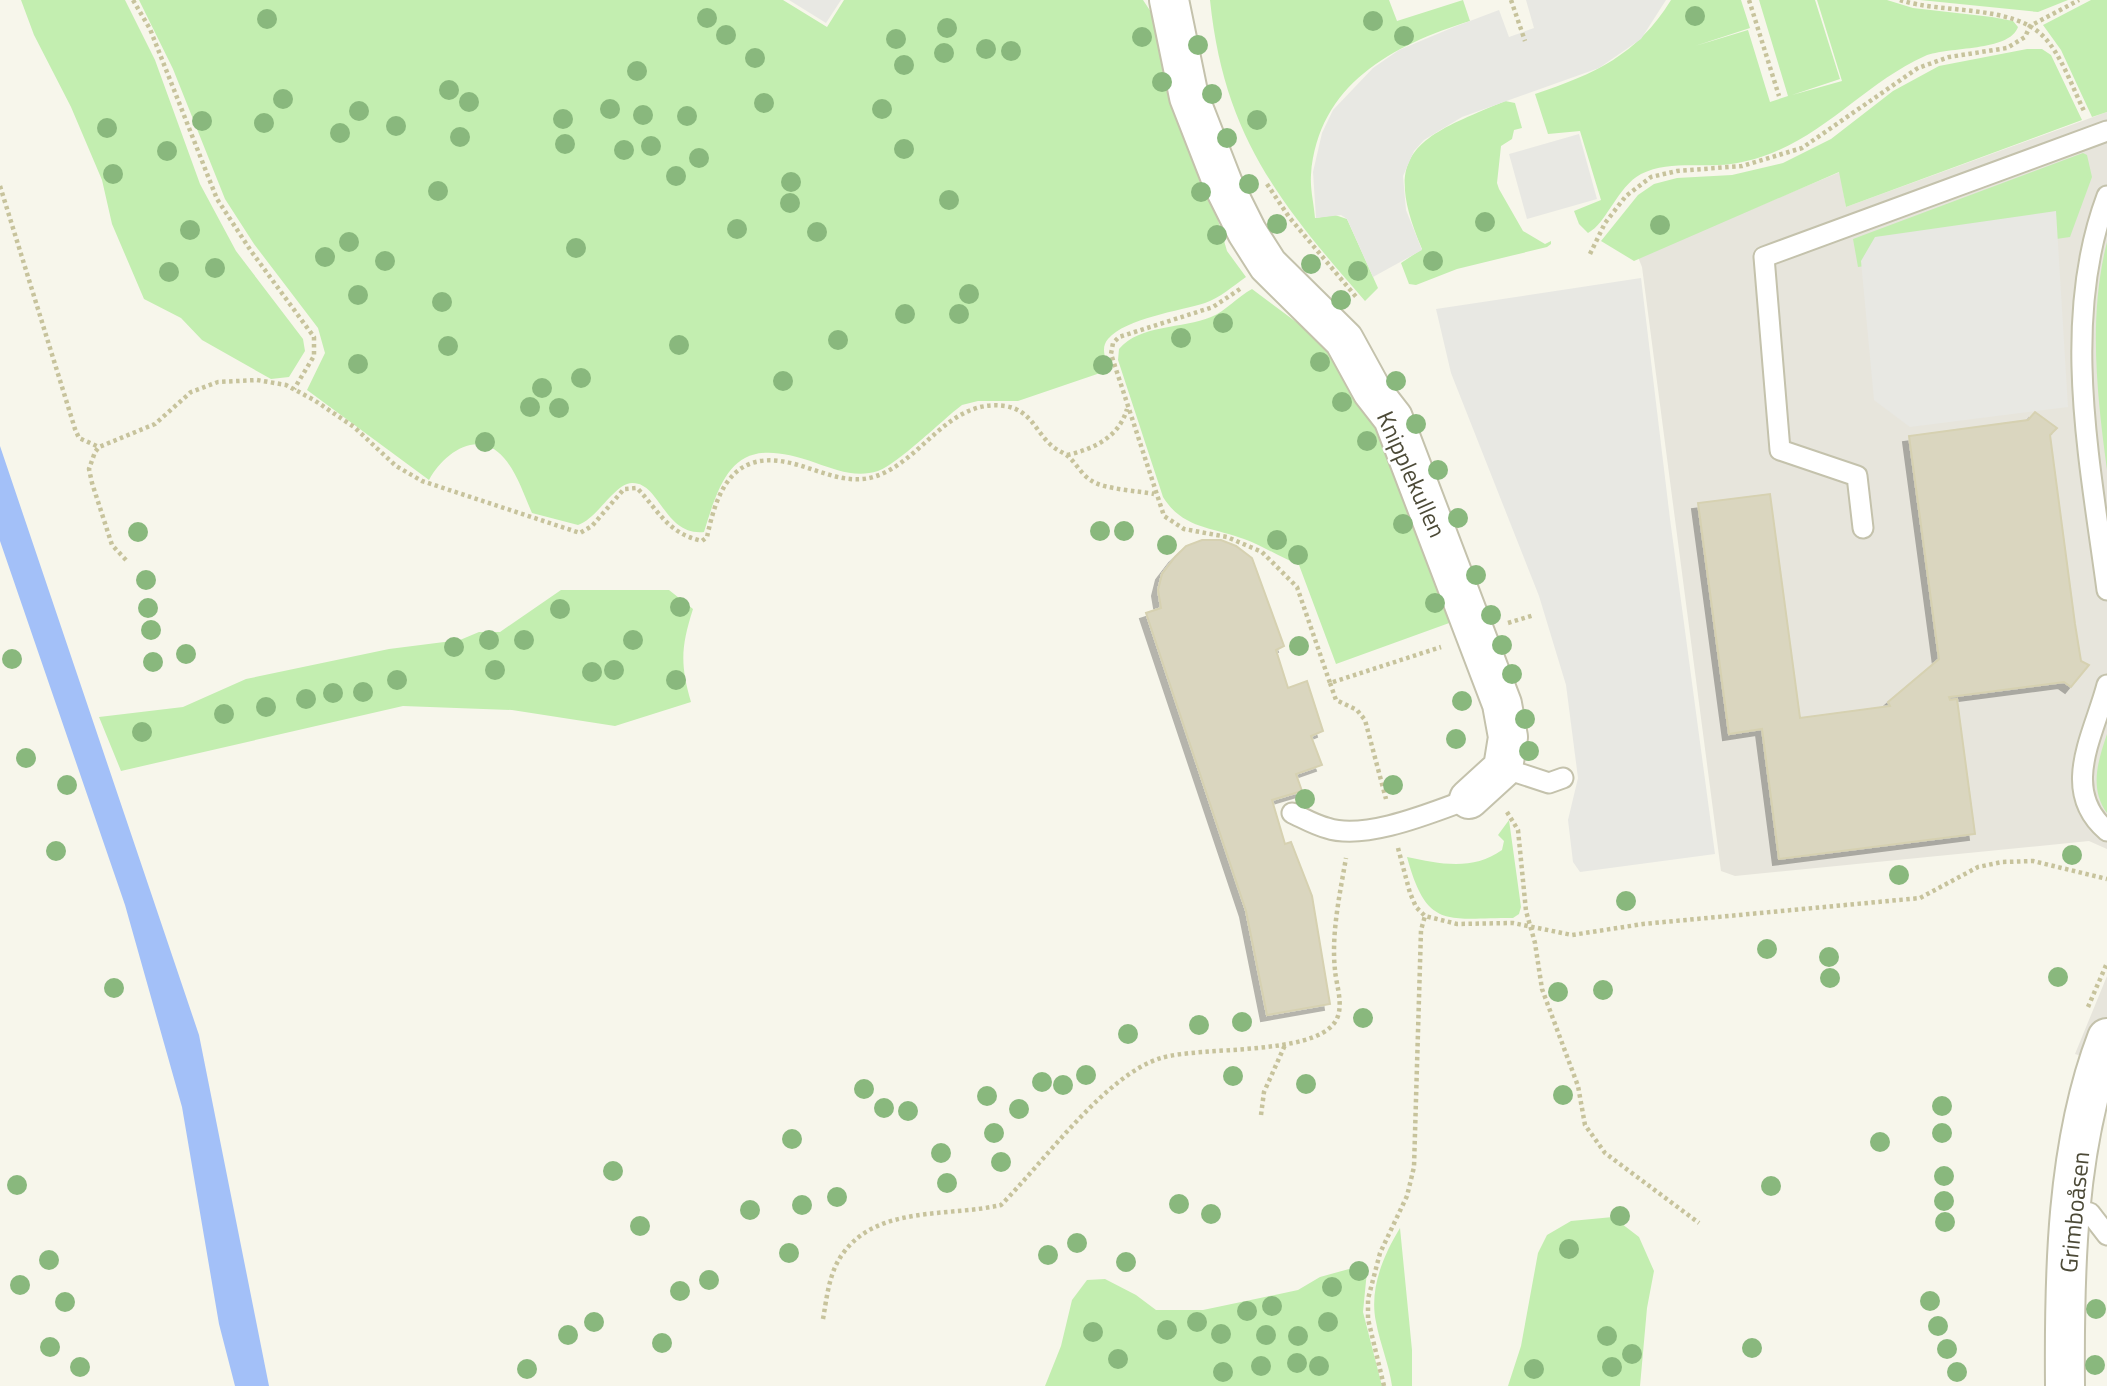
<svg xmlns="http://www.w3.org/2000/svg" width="2107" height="1386" font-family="'Titillium Web',sans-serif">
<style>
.industrial{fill:#e7e5dc}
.green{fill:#c3eeb0}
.parking{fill:#e8e8e3}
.water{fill:#a3c0f8}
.building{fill:#dad6bf;stroke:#d6d1b1;stroke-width:2;filter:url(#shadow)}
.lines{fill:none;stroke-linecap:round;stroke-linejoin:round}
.service-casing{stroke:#c4c2ac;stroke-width:23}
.minor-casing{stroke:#c4c2ac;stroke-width:42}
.path{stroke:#c7c39c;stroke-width:4.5;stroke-dasharray:3.5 3.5;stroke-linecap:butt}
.service{stroke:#fff;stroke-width:19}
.minor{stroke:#fff;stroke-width:38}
.tree{fill:#89b87d}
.labels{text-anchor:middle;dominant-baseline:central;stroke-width:5;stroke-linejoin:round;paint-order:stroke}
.street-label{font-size:24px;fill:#4c4a37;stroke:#fff}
</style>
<defs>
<filter id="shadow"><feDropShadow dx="-6" dy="6" stdDeviation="0" flood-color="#0004"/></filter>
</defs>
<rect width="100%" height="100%" fill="#f7f6eb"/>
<path class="industrial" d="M 2107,112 L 2107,849 L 2089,841 L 1735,876 L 1721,871 L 1642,267 L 1638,257 L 1840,172 L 1846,207 Z
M 2107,976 L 2107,1064 L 2075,1054 Z"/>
<path class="green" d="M 21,0 L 125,0 L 155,60 L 200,184 L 236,251 L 303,339 L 305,351 L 289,377 L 271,379 L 202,340 L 181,318 L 144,299 L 112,224 L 102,180 L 71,107 L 34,35 Z
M 139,0 L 783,0 L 827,27 L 844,0 L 1143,0 L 1151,12 L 1171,97 L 1214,206 L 1227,251 L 1246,277 C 1233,286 1220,298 1205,303 C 1180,311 1126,318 1108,339 C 1100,348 1106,359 1109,370 L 1018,401 L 978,401 L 962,405 C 942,420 898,464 878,471 C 856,478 836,470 816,463 C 739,435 724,466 704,532 C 664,536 660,482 632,483 C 615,483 598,518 578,525 L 532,513 C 524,495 517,473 504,458 C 478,428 444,453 429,480 L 307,390 L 325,353 L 318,328 L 254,244 L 225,199 L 173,69 Z
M 1210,0 L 1389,0 L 1397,21 L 1463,0 L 1470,21 C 1393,45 1318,84 1311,175 C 1310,189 1314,204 1315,218 L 1335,215 L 1347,219 L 1378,288 L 1365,301 C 1279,202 1224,136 1210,0 Z
M 1671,0 L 1741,0 L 1750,28 L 1695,46 L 1748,30 L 1770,102 L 1788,96 L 1759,0 L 1815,0 L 1840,79 L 1792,95 L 1842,81 L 1817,0 L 1887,0 L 1913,8 L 1992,17 L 2013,21 L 2018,27 C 2009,52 1949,46 1925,56 C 1869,81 1830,130 1772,153 C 1760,158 1744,162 1731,164 C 1701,168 1669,160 1641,174 C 1617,187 1607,223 1588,233 L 1579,224 L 1574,211 L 1601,200 L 1580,131 L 1548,134 L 1535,94 C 1595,74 1637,55 1671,0 Z
M 1920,0 L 2068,0 L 2038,12 Z
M 2091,0 L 2107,0 L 2107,112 L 2092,117 L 2061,50 L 2043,25 Z
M 2027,49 L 2042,49 L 2051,55 L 2082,120 L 1846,207 L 1839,172 L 1634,261 L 1601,241 L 1638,195 L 1654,184 L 1677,178 L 1732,175 L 1783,163 L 1831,139 L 1893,91 L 1939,66 Z
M 1505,101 L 1515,103 L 1522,128 L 1514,130 L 1512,139 L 1501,146 L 1497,183 L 1499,189 L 1523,231 L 1545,244 L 1551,241 L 1551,244 L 1547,247 L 1457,269 L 1416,285 L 1409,284 L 1401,263 L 1422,249 C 1379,149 1420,137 1505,101 Z
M 2083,153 L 2087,155 L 2092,177 L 2070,237 L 1858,267 L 1853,239 Z
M 2107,242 L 2107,470 C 2097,395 2088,317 2107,242 Z
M 1252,289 L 1319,339 L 1334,355 L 1373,415 L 1452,622 L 1336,664 L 1299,565 C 1280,557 1263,546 1244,539 C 1212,527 1183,529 1163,497 L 1118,360 L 1119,349 C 1140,324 1183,329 1211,317 C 1226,311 1237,297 1252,289 Z
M 561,590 L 669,590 L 693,609 C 681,647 680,664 691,702 L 615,726 L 512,710 L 403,706 L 121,771 L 99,717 L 183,707 L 246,679 L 389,649 L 460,640 L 479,632 L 500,632 Z
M 2107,734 L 2107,813 C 2089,788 2098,761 2107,734 Z
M 1509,820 L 1521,907 L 1519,914 L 1513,918 C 1446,918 1427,930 1407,857 C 1440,864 1473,871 1502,850 L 1504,841 L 1498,835 Z
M 1613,1217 L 1639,1237 L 1654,1271 L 1647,1308 L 1640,1386 L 1508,1386 L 1521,1346 L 1538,1253 L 1547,1235 L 1571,1221 Z
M 1400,1228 L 1412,1350 L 1412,1386 L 1392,1386 C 1389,1364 1380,1344 1376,1322 C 1369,1289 1383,1256 1400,1228 Z
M 1349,1269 L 1367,1271 L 1363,1312 L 1382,1386 L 1045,1386 L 1061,1346 L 1072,1300 L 1087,1280 L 1105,1279 L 1136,1295 L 1156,1310 L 1203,1310 L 1298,1290 L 1320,1277 Z"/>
<path class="parking" d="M 789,0 L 841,0 L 826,23 Z
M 1526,0 L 1666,0 L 1641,39 L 1599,68 L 1462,117 L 1424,140 L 1414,151 L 1403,176 L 1406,210 L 1422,250 L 1373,277 L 1347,219 L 1341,215 L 1316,218 L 1313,172 L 1322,133 L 1333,110 L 1373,68 L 1399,50 L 1454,27 L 1499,10 L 1509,37 L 1534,28 Z
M 1579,134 L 1597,199 L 1527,219 L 1509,154 Z
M 2056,211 L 2068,407 L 1910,427 L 1874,400 L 1861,261 L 1875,237 Z
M 1641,278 L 1670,519 L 1715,854 L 1580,872 L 1573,862 L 1568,820 L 1578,778 L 1566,685 L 1539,596 L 1451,373 L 1436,309 Z"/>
<path class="water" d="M 0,446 L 199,1035 L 269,1386 L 235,1386 L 219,1324 L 182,1107 L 125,905 L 0,541 Z"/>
<path class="building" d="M 2035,412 L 2057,428 L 2050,435 L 2075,624 L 2081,661 L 2089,665 L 2071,687 L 2064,682 L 1949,697 L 1950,700 L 1957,699 L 1975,834 L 1779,859 L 1762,729 L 1729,734 L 1698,503 L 1770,494 L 1800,718 L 1890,706 L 1888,702 L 1939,659 L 1909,436 L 2028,420 Z
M 1202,540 L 1221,540 L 1236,546 L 1252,558 L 1284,646 L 1276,650 L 1288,688 L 1307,681 L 1323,731 L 1311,736 L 1322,765 L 1296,774 L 1302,791 L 1272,800 L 1285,844 L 1291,842 L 1312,896 L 1330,1004 L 1267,1015 L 1246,911 L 1146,613 L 1161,608 L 1158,590 L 1162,574 L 1175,557 L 1186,546 Z"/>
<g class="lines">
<defs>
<path id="service" d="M 2107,196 C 2060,321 2090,462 2107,590
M 1863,528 L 1857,476 L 1780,450 L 1764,257 L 2107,131
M 2107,685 C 2094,735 2059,790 2107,831
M 1503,768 L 1549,783 L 1563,778
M 1292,813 C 1303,818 1315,825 1327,828 C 1365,841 1433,812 1469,799
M 2071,1208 L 2090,1213 L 2107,1235"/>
<path id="minor" d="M 1169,0 L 1189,97 L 1223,184 L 1247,232 L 1268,265 L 1344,340 L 1372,391 L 1393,418 L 1502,704 L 1508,737 L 1503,768 L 1469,799
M 2065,1386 C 2064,1273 2066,1145 2107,1038"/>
</defs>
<use href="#service" class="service-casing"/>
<use href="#minor" class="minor-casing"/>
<path class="path" d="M 133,0 L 150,29 L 217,199 L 251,251 L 314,337 L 314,356 L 294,389
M 1511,0 L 1525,41
M 1749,0 L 1779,96
M 1900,0 C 1942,14 2012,4 2044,37 C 2062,56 2073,89 2085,113
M 1267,184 L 1289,217 L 1357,298
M 0,186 L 75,429 L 79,438 L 99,447
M 1590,254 L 1605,223 L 1626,196 L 1651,177 L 1677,171 L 1742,166 L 1802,148 L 1918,68 L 1949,57 L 2007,48 L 2025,37 L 2030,26 L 2079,0
M 1240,289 L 1213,307 L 1119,337 L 1113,343 L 1111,354 L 1164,516 L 1184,529 L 1227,537 L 1262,552 L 1297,587 L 1330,683 L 1441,647
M 1067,455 C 1094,449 1119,437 1127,409
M 126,560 L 112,545 L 92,483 L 89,469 L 95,452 L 99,447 L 155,424 L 191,392 L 218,382 L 257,380 L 286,385 L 314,400 L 354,427 L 396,466 L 422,481 L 580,533 L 592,526 L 624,489 L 637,488 C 659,511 667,533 702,541 L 707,537 C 713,510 722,473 752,463 C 793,450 833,489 873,477 C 922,463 947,398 1005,406 C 1031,410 1035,431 1052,446 C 1058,451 1065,453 1070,458 C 1077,465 1083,476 1092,481 C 1103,489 1139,491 1154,494
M 1508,623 L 1534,615
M 1330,683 L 1336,700 L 1357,710 L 1365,720 L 1386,799
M 1507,812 L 1518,830 L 1526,911 L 1535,943 L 1542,989 L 1578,1086 L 1585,1125 L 1605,1153 L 1699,1223
M 1398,848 L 1410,893 L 1416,907 L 1425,916 L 1457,924 L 1513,923 L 1572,935 L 1643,924 L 1920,898 L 1978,867 L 2002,862 L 2033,861 L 2107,879
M 2088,1007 L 2107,963
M 1261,1115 L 1264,1092 L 1285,1045
M 823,1319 C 827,1297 829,1271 844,1252 C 879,1205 951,1217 1001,1205 C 1044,1162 1105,1075 1161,1058 C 1201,1046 1312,1056 1335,1022 C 1345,1007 1336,985 1335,970 C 1331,934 1340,893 1346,858
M 1384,1386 L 1368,1319 L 1368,1299 L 1380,1253 L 1407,1196 L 1414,1167 L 1421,930 L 1425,916"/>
<use href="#service" class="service"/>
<use href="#minor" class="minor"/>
</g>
<g class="tree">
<circle cx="1695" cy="16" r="10"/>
<circle cx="707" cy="18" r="10"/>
<circle cx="267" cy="19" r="10"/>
<circle cx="1373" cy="21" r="10"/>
<circle cx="947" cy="28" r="10"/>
<circle cx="726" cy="35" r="10"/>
<circle cx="1404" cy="36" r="10"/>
<circle cx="1142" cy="37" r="10"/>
<circle cx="896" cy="39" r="10"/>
<circle cx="1198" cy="45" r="10"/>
<circle cx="986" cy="49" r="10"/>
<circle cx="1011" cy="51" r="10"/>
<circle cx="944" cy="53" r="10"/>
<circle cx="755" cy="58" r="10"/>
<circle cx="904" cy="65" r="10"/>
<circle cx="637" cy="71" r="10"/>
<circle cx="1162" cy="82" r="10"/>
<circle cx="449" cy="90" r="10"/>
<circle cx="1212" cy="94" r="10"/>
<circle cx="283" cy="99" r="10"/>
<circle cx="469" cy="102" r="10"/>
<circle cx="764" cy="103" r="10"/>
<circle cx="610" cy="109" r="10"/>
<circle cx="882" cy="109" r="10"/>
<circle cx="359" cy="111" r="10"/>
<circle cx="643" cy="115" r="10"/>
<circle cx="687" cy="116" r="10"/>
<circle cx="563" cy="119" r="10"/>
<circle cx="1257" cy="120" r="10"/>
<circle cx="202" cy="121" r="10"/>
<circle cx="264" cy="123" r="10"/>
<circle cx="396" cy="126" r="10"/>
<circle cx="107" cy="128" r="10"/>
<circle cx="340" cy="133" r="10"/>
<circle cx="460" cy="137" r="10"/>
<circle cx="1227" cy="138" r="10"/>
<circle cx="565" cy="144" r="10"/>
<circle cx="651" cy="146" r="10"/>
<circle cx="904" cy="149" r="10"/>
<circle cx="624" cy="150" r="10"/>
<circle cx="167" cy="151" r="10"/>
<circle cx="699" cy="158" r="10"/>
<circle cx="113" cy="174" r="10"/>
<circle cx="676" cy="176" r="10"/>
<circle cx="791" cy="182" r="10"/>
<circle cx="1249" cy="184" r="10"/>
<circle cx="438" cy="191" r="10"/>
<circle cx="1201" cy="192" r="10"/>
<circle cx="949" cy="200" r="10"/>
<circle cx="790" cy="203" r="10"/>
<circle cx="1485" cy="222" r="10"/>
<circle cx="1277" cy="224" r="10"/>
<circle cx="1660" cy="225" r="10"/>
<circle cx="737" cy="229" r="10"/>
<circle cx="190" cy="230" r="10"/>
<circle cx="817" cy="232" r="10"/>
<circle cx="1217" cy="235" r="10"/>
<circle cx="349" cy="242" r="10"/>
<circle cx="576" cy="248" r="10"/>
<circle cx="325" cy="257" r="10"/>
<circle cx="385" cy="261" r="10"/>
<circle cx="1433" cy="261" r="10"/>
<circle cx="1311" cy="264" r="10"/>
<circle cx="215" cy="268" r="10"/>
<circle cx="1358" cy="271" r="10"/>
<circle cx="169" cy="272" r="10"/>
<circle cx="969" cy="294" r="10"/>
<circle cx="358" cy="295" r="10"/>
<circle cx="1341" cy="300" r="10"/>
<circle cx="442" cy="302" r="10"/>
<circle cx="905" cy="314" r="10"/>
<circle cx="959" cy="314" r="10"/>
<circle cx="1223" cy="323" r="10"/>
<circle cx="1181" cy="338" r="10"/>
<circle cx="838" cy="340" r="10"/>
<circle cx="679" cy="345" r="10"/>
<circle cx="448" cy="346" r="10"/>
<circle cx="1320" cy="362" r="10"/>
<circle cx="358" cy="364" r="10"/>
<circle cx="1103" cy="365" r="10"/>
<circle cx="581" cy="378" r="10"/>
<circle cx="783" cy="381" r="10"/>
<circle cx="1396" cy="381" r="10"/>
<circle cx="542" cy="388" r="10"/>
<circle cx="1342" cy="402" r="10"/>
<circle cx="530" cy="407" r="10"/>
<circle cx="559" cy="408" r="10"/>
<circle cx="1416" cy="424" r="10"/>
<circle cx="1367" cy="441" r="10"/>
<circle cx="485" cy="442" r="10"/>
<circle cx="1438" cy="470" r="10"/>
<circle cx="1458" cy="518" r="10"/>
<circle cx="1403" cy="524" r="10"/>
<circle cx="1100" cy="531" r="10"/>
<circle cx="1124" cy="531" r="10"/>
<circle cx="138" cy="532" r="10"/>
<circle cx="1277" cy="540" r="10"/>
<circle cx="1167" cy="545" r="10"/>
<circle cx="1298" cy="555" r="10"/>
<circle cx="1476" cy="575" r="10"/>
<circle cx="146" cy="580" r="10"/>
<circle cx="1435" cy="603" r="10"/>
<circle cx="680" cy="607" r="10"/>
<circle cx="148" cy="608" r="10"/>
<circle cx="560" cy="609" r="10"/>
<circle cx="1491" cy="615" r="10"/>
<circle cx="151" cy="630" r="10"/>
<circle cx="489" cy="640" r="10"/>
<circle cx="524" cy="640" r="10"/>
<circle cx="633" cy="640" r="10"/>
<circle cx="1502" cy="645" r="10"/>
<circle cx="1299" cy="646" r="10"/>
<circle cx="454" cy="647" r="10"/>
<circle cx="186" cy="654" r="10"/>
<circle cx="12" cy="659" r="10"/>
<circle cx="153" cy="662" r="10"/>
<circle cx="495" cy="670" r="10"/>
<circle cx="614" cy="670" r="10"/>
<circle cx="592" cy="672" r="10"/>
<circle cx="1512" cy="674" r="10"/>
<circle cx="397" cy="680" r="10"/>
<circle cx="676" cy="680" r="10"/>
<circle cx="363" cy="692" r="10"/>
<circle cx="333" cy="693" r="10"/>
<circle cx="306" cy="699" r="10"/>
<circle cx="1462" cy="701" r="10"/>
<circle cx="266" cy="707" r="10"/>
<circle cx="224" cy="714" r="10"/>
<circle cx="1525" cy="719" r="10"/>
<circle cx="142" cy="732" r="10"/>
<circle cx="1456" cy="739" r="10"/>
<circle cx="1529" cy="751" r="10"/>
<circle cx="26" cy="758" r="10"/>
<circle cx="67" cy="785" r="10"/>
<circle cx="1393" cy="785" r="10"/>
<circle cx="1305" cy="799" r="10"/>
<circle cx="56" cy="851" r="10"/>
<circle cx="2072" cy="855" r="10"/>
<circle cx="1899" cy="875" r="10"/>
<circle cx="1626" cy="901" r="10"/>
<circle cx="1767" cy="949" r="10"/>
<circle cx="1829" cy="957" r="10"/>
<circle cx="2058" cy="977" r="10"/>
<circle cx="1830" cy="978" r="10"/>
<circle cx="114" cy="988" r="10"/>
<circle cx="1603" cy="990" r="10"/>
<circle cx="1558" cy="992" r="10"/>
<circle cx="1363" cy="1018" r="10"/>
<circle cx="1242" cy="1022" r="10"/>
<circle cx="1199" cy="1025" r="10"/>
<circle cx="1128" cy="1034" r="10"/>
<circle cx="1086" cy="1075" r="10"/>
<circle cx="1233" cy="1076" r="10"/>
<circle cx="1042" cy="1082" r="10"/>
<circle cx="1306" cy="1084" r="10"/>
<circle cx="1063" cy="1085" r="10"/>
<circle cx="864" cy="1089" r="10"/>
<circle cx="1563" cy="1095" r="10"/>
<circle cx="987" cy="1096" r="10"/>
<circle cx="1942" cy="1106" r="10"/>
<circle cx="884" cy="1108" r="10"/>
<circle cx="1019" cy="1109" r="10"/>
<circle cx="908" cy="1111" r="10"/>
<circle cx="994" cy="1133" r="10"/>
<circle cx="1942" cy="1133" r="10"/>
<circle cx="792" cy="1139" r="10"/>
<circle cx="1880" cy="1142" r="10"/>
<circle cx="941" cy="1153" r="10"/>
<circle cx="1001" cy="1162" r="10"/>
<circle cx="613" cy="1171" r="10"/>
<circle cx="1944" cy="1176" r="10"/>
<circle cx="947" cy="1183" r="10"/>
<circle cx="17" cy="1185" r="10"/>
<circle cx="1771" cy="1186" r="10"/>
<circle cx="837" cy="1197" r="10"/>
<circle cx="1944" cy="1201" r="10"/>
<circle cx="1179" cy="1204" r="10"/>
<circle cx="802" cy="1205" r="10"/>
<circle cx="750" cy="1210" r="10"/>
<circle cx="1211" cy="1214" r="10"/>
<circle cx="1620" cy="1216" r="10"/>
<circle cx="1945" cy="1222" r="10"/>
<circle cx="640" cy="1226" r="10"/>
<circle cx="1077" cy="1243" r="10"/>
<circle cx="1569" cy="1249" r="10"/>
<circle cx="789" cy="1253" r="10"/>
<circle cx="1048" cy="1255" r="10"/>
<circle cx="49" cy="1260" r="10"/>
<circle cx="1126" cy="1262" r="10"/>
<circle cx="1359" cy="1271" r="10"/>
<circle cx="709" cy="1280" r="10"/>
<circle cx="20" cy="1285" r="10"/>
<circle cx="1332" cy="1287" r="10"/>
<circle cx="680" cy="1291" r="10"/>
<circle cx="1930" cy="1301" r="10"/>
<circle cx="65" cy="1302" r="10"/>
<circle cx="1272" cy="1306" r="10"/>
<circle cx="2096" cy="1309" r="10"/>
<circle cx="1247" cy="1311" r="10"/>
<circle cx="594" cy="1322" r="10"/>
<circle cx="1197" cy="1322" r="10"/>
<circle cx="1328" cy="1322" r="10"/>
<circle cx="1938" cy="1326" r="10"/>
<circle cx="1167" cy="1330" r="10"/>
<circle cx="1093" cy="1332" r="10"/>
<circle cx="1221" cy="1334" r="10"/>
<circle cx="568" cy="1335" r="10"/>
<circle cx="1266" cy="1335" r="10"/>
<circle cx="1298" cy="1336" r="10"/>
<circle cx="1607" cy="1336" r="10"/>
<circle cx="662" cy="1343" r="10"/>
<circle cx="50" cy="1347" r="10"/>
<circle cx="1752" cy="1348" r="10"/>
<circle cx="1947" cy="1349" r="10"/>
<circle cx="1632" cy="1354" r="10"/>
<circle cx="1118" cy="1359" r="10"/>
<circle cx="1297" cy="1363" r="10"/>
<circle cx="2095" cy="1365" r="10"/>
<circle cx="1261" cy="1366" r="10"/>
<circle cx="1319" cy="1366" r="10"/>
<circle cx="80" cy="1367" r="10"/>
<circle cx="1612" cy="1367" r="10"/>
<circle cx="527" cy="1369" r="10"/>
<circle cx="1534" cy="1369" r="10"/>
<circle cx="1223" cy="1372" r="10"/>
<circle cx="1957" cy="1372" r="10"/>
</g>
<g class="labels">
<g class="street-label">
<text transform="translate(1412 474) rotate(66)">Knipplekullen</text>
<text transform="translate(2074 1212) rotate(-84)">Grimboåsen</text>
</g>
</g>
</svg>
